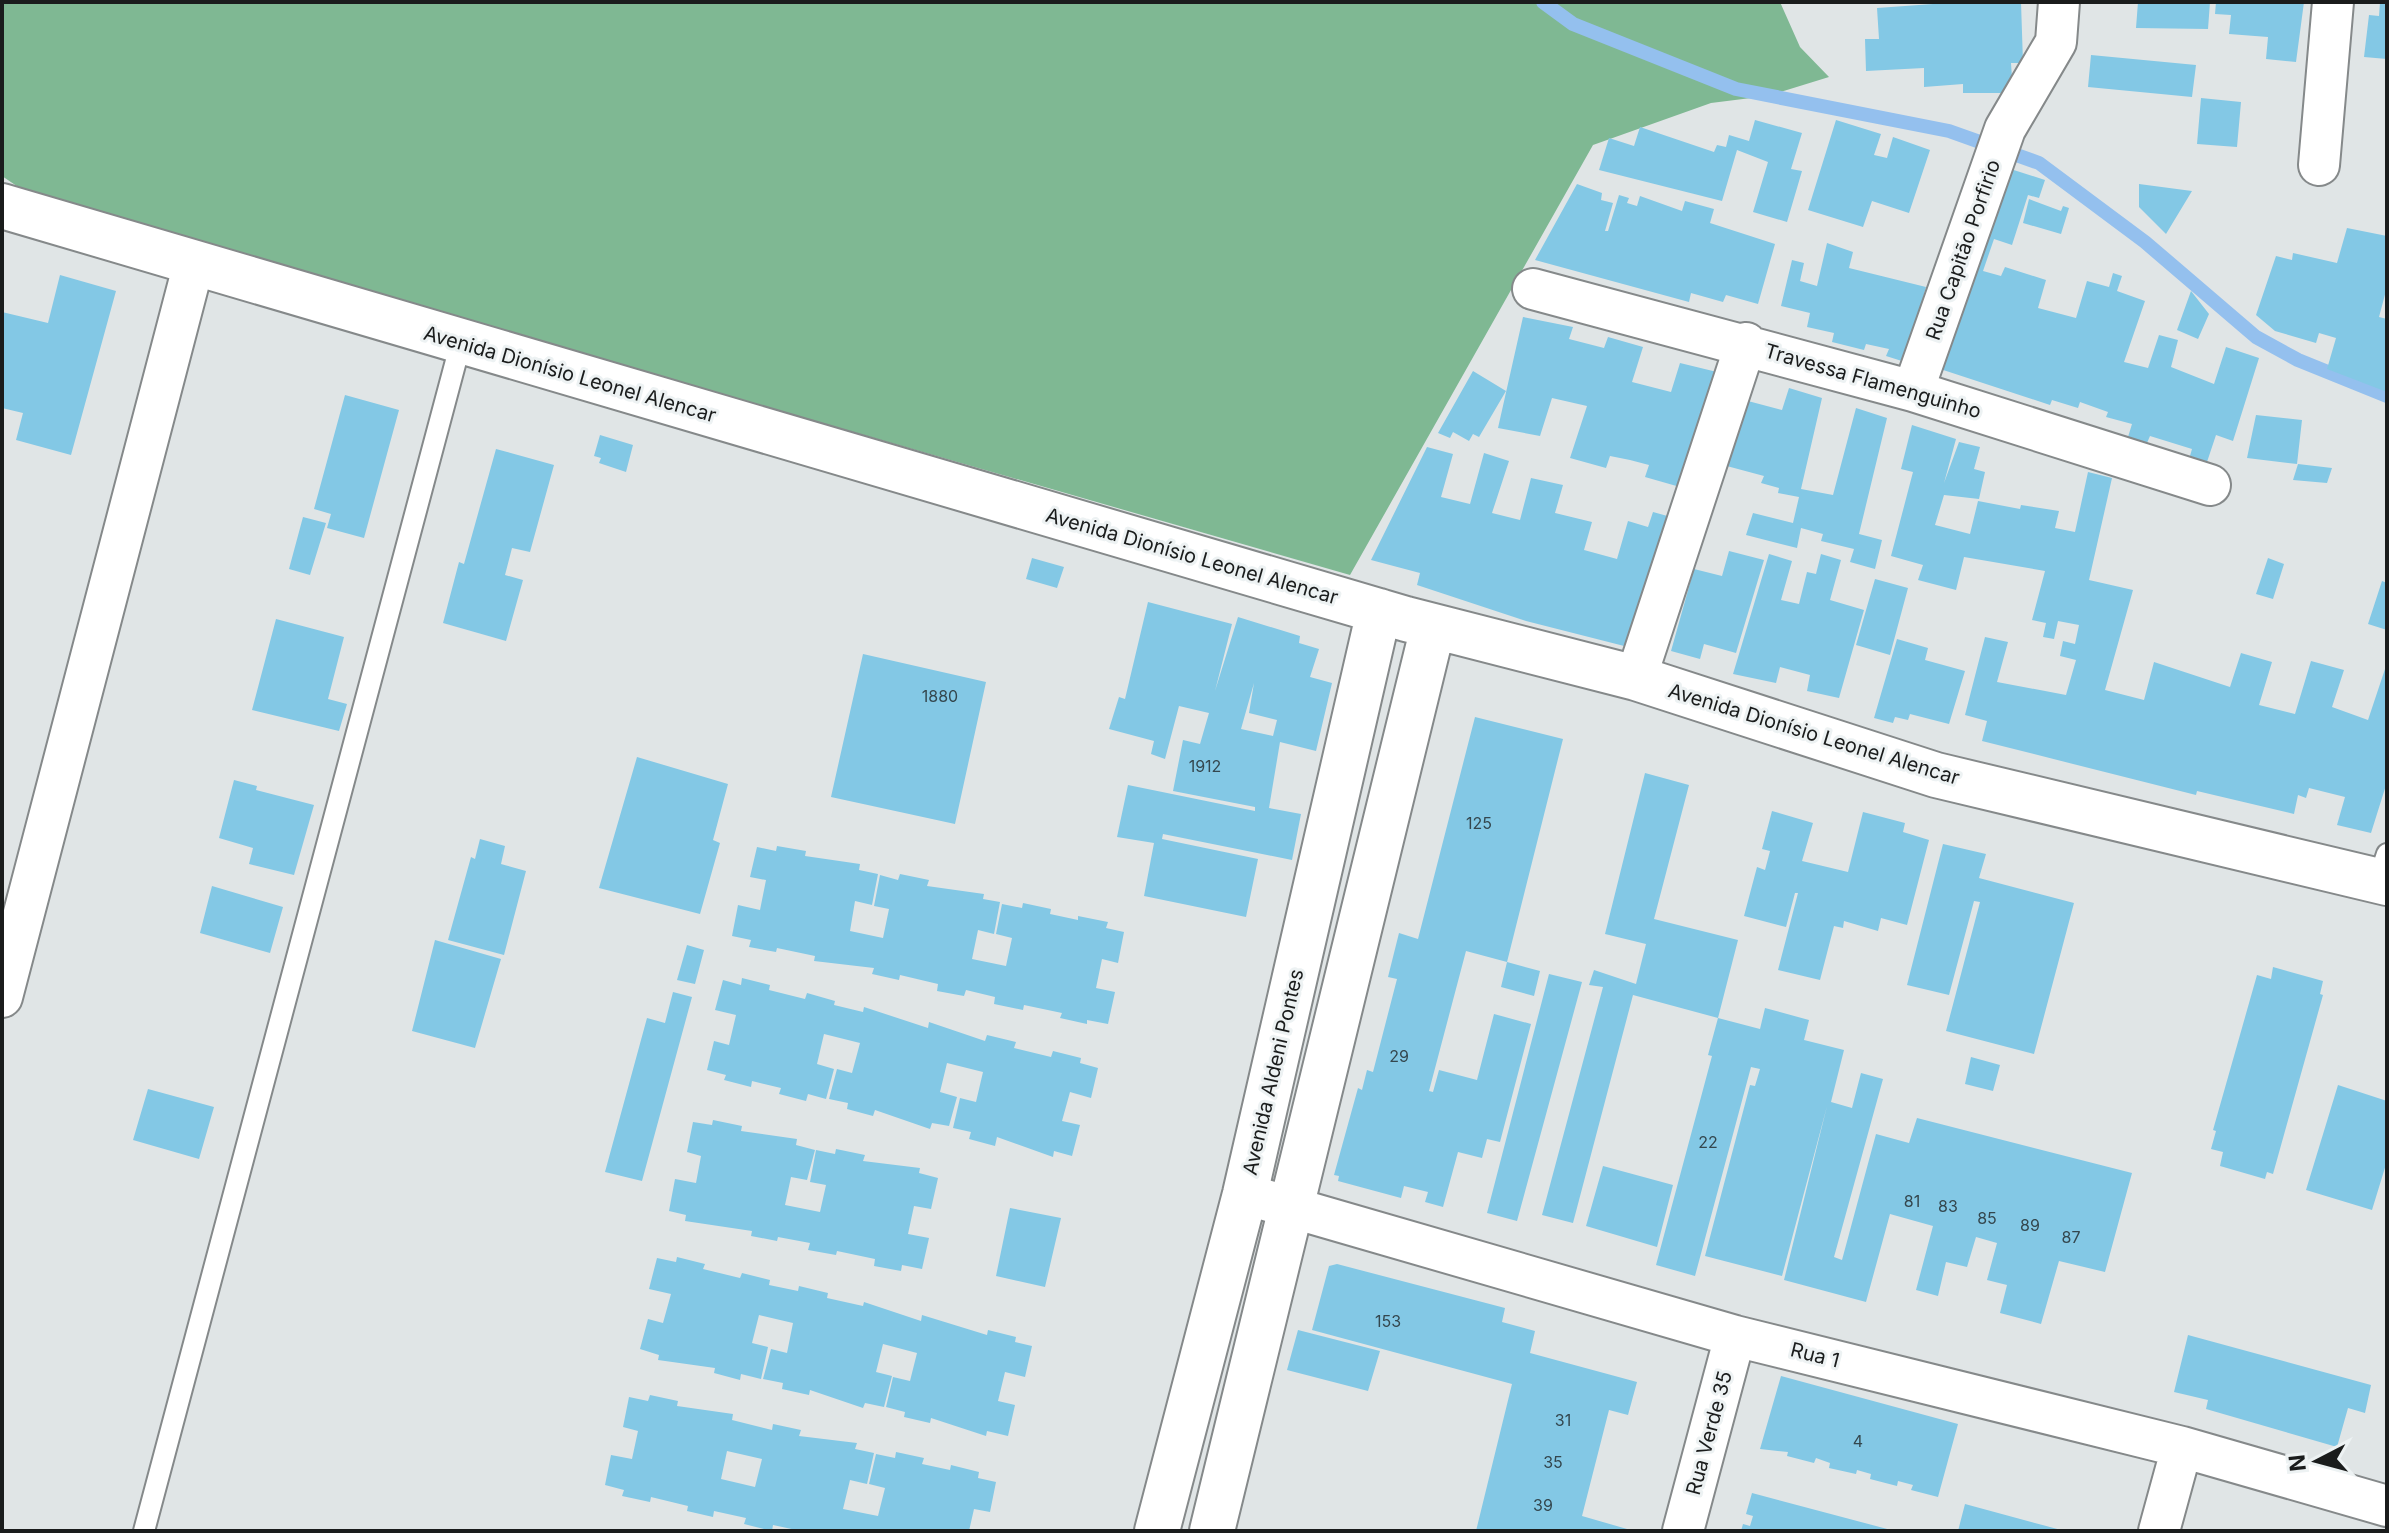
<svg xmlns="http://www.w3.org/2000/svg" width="2389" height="1533" font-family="Inter,sans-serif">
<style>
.forest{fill:#7fb893}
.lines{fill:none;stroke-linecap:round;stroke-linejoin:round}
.stream{stroke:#94c0ee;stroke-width:14}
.building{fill:#83c8e5;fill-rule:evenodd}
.lane-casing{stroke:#85898a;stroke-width:24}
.street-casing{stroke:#85898a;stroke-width:44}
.secondary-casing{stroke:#85898a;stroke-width:48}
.lane{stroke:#fff;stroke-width:20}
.street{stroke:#fff;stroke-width:40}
.secondary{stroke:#fff;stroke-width:44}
.labels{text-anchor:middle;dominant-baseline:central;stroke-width:6;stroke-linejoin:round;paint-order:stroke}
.number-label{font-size:16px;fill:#34474e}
.street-label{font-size:20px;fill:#1a1c1c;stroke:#edf2f3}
</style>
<rect width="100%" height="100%" fill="#e0e5e6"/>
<path class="forest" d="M 2,2 L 1780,2 L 1800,47 L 1829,77 L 1767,96 L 1711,103 L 1593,145 L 1350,575 L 30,195 L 2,176 Z"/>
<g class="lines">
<path class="stream" d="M 1543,2 L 1573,24 L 1736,89 L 1949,131 L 2039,163 L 2145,242 L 2256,337 L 2298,360 L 2387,396"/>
</g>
<path class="building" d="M 1961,2 L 2021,2 L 2023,63 L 2011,63 L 2013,93 L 1963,93 L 1963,84 L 1924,87 L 1924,68 L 1866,71 L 1865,39 L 1879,39 L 1877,8 Z
M 2138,2 L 2210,2 L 2208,29 L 2136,28 Z
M 2216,2 L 2304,2 L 2296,62 L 2266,59 L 2268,37 L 2229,34 L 2231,15 L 2215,14 Z
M 2380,2 L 2387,2 L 2387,59 L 2364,57 L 2369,15 L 2379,16 Z
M 2091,55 L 2196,65 L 2192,97 L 2088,87 Z
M 2201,98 L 2241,102 L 2237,147 L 2197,144 Z
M 1755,120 L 1802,133 L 1791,169 L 1802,171 L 1787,222 L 1753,212 L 1768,162 L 1737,150 L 1722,201 L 1599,170 L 1609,138 L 1634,146 L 1640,127 L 1714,152 L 1717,145 L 1726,147 L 1729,135 L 1749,141 Z
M 1836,120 L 1881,134 L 1874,155 L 1887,158 L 1893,137 L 1930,150 L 1909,213 L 1872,201 L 1863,227 L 1808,210 Z
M 1995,164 L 2045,180 L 2039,198 L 2028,195 L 2012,245 L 1994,239 L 1983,271 L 2001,276 L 2005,267 L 2046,280 L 2038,308 L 2076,318 L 2087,281 L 2109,287 L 2113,273 L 2122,276 L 2117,291 L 2145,301 L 2124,362 L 2148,368 L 2159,335 L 2178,340 L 2171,367 L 2214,384 L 2226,347 L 2259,358 L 2233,441 L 2216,435 L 2207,462 L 2190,456 L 2192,449 L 2150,436 L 2147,443 L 2128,437 L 2132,424 L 2106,417 L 2108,412 L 2080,402 L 2078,408 L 2052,400 L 2050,405 L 1928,365 Z
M 1577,184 L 1602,193 L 1601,200 L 1613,203 L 1605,231 L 1608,231 L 1619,195 L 1629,198 L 1627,203 L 1637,206 L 1640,196 L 1682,211 L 1685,201 L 1714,209 L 1710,223 L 1775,244 L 1758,304 L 1726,295 L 1723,302 L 1691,293 L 1689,302 L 1535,260 Z
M 2139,184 L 2192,191 L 2166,234 L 2139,207 Z
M 2029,199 L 2061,211 L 2063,206 L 2069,208 L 2061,234 L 2023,223 Z
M 2347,228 L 2387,236 L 2387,287 L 2379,317 L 2387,319 L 2387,392 L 2327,369 L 2336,338 L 2319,333 L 2316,343 L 2275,331 L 2256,315 L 2276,256 L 2292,260 L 2293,253 L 2337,263 Z
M 1827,243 L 1853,252 L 1849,268 L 1926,287 L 1905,362 L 1886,356 L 1889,349 L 1866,344 L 1864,350 L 1832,342 L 1834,333 L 1807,327 L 1810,313 L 1781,306 L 1792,260 L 1804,263 L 1800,281 L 1817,286 Z
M 60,275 L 116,291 L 71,455 L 16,440 L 23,413 L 2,408 L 2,312 L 48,323 Z
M 2191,291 L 2209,314 L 2198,339 L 2177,330 Z
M 1523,317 L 1573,327 L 1569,339 L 1604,348 L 1608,337 L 1643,347 L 1632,382 L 1671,392 L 1680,363 L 1717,372 L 1680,487 L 1645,477 L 1649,465 L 1630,460 L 1610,456 L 1606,468 L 1570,458 L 1587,406 L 1552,398 L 1540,436 L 1498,428 Z
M 1473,371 L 1506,391 L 1479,437 L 1473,434 L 1469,441 L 1453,432 L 1450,438 L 1438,433 Z
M 1789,388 L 1822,398 L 1801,489 L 1833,495 L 1856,408 L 1887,418 L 1859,534 L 1882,540 L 1875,569 L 1850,562 L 1854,549 L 1821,541 L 1823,534 L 1801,528 L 1797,548 L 1746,535 L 1753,513 L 1793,523 L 1799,497 L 1778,493 L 1779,488 L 1761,483 L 1764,476 L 1723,465 L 1748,401 L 1782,410 Z
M 345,395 L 399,410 L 364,538 L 327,528 L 331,514 L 314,509 Z
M 2256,415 L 2302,420 L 2297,464 L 2247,458 Z
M 1912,425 L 1956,439 L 1944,483 L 1959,442 L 1980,447 L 1974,469 L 1985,472 L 1979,499 L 1944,495 L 1935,525 L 1970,534 L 1978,501 L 2020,509 L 2021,505 L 2059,511 L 2055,528 L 2075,532 L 2088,472 L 2112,478 L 2089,580 L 2133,590 L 2105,690 L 2144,700 L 2154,662 L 2230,687 L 2241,653 L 2272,662 L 2259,705 L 2295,714 L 2311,661 L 2344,670 L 2332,707 L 2368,720 L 2387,663 L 2387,782 L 2371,833 L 2337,825 L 2345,797 L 2309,788 L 2306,798 L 2298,795 L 2294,814 L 2197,791 L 2196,795 L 1982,741 L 1987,721 L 1965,715 L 1985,637 L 2008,642 L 1997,682 L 2066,695 L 2076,660 L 2060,656 L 2063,641 L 2075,644 L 2079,625 L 2058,621 L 2054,639 L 2043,637 L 2046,623 L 2032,620 L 2045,571 L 1964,557 L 1956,590 L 1918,580 L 1923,565 L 1891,556 L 1913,472 L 1901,469 Z
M 600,435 L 633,445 L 626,472 L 599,463 L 601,458 L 594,456 Z
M 1427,447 L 1453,454 L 1441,497 L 1470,504 L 1484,453 L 1509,461 L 1492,513 L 1520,520 L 1531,478 L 1563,485 L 1555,513 L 1592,522 L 1584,550 L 1617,559 L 1628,521 L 1648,527 L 1653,512 L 1671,517 L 1632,648 L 1526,621 L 1417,585 L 1420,573 L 1371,560 Z
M 496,449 L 554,465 L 530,552 L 512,548 L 505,575 L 523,580 L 506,641 L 443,623 L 459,562 L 464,564 Z
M 2298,464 L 2332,468 L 2327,483 L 2293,480 Z
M 303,517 L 326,523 L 310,575 L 289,569 Z
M 1729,551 L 1764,560 L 1736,653 L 1704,644 L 1700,659 L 1671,651 L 1694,569 L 1722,576 Z
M 1769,554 L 1792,561 L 1781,600 L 1799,604 L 1807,572 L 1816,574 L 1821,554 L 1841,560 L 1830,600 L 1864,610 L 1839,698 L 1807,691 L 1810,675 L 1780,667 L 1776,683 L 1733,674 Z
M 1032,558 L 1064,567 L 1057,588 L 1026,579 Z
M 2268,558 L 2284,564 L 2273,599 L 2256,594 Z
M 1875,579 L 1908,588 L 1890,655 L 1856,645 Z
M 2382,581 L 2387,583 L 2387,630 L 2368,624 Z
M 1148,602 L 1232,624 L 1215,691 L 1238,617 L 1300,636 L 1299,643 L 1319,649 L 1310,677 L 1332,683 L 1316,751 L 1280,742 L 1269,808 L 1301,814 L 1292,860 L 1163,834 L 1162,839 L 1258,859 L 1246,917 L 1144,896 L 1154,843 L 1117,837 L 1128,785 L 1255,811 L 1255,807 L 1173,791 L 1183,740 L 1200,744 L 1209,713 L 1179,706 L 1165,759 L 1151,754 L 1154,741 L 1109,729 L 1119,697 L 1125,699 ZM 1254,683 L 1249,713 L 1277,720 L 1273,736 L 1241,729 Z
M 276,619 L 344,637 L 328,699 L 347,704 L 339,731 L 252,710 Z
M 1897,639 L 1928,648 L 1925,660 L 1965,671 L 1949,724 L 1910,714 L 1908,720 L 1895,717 L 1893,723 L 1874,718 Z
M 863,654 L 986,682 L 955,824 L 831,797 Z
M 1475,717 L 1563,739 L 1507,962 L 1466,951 L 1429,1091 L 1433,1092 L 1439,1070 L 1477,1080 L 1494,1014 L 1531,1024 L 1500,1142 L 1487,1139 L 1482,1158 L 1458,1152 L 1443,1207 L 1425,1202 L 1428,1192 L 1404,1186 L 1401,1198 L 1338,1181 L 1339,1176 L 1334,1175 L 1358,1088 L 1362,1090 L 1367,1070 L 1373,1072 L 1397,979 L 1388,977 L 1399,933 L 1418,939 Z
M 637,757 L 728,784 L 713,840 L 720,843 L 700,914 L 599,888 Z
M 1645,773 L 1689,785 L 1654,919 L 1738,940 L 1718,1018 L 1633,995 L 1573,1223 L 1542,1215 L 1603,987 L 1589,985 L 1594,970 L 1636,984 L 1646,944 L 1605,934 Z
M 234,780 L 257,786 L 256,790 L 314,805 L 294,875 L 249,864 L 253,848 L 219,838 Z
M 1772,811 L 1813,823 L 1802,861 L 1848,872 L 1863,812 L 1905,823 L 1903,832 L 1929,840 L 1907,925 L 1881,918 L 1878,931 L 1844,921 L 1843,928 L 1834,926 L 1820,980 L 1778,970 L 1798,893 L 1795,893 L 1786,927 L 1744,916 L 1757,867 L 1765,870 L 1770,851 L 1762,849 Z
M 480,839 L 505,846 L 501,864 L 526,871 L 504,955 L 448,940 L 471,857 L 475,859 Z
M 1943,844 L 1986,854 L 1979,878 L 2074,903 L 2034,1054 L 1946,1031 L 1980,902 L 1974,901 L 1949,995 L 1907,985 Z
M 777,846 L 806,851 L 805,856 L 860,864 L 859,870 L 878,874 L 872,905 L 855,901 L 850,931 L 883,938 L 889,909 L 874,906 L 880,875 L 898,880 L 900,874 L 929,880 L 927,886 L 984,894 L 983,899 L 1000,902 L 994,934 L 978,930 L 972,959 L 1006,966 L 1012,938 L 996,934 L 1002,904 L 1022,908 L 1023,903 L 1051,909 L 1050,914 L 1078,920 L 1078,916 L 1108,922 L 1106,928 L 1124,932 L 1118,963 L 1102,959 L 1096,988 L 1115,992 L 1108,1024 L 1087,1020 L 1087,1024 L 1060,1018 L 1062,1013 L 1024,1005 L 1023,1010 L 994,1004 L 995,997 L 966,990 L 964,996 L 937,991 L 938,984 L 900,975 L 899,980 L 872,974 L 874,968 L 814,961 L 815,956 L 777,948 L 776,952 L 749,947 L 751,940 L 732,936 L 738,905 L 760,910 L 766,880 L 750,877 L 757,847 L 776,851 Z
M 212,886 L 283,907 L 270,953 L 200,933 Z
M 435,940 L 501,959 L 475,1048 L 412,1031 Z
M 687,945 L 704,950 L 695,984 L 677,980 Z
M 1507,962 L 1540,971 L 1534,996 L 1501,987 Z
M 2273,967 L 2323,981 L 2320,994 L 2323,995 L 2273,1174 L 2267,1172 L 2265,1179 L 2220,1166 L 2223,1152 L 2211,1149 L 2216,1131 L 2213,1130 L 2257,975 L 2271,979 Z
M 1549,974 L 1582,982 L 1517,1221 L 1487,1213 Z
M 742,978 L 770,985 L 769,990 L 805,999 L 807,993 L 835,1001 L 834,1005 L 863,1012 L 864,1007 L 928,1028 L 929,1022 L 985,1041 L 987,1035 L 1016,1042 L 1014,1048 L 1051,1057 L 1053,1051 L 1081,1058 L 1080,1063 L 1098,1068 L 1091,1098 L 1070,1092 L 1062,1121 L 1080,1125 L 1072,1156 L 1054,1151 L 1053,1157 L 997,1137 L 995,1146 L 969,1139 L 971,1132 L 953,1128 L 960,1098 L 976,1102 L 983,1072 L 947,1063 L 940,1092 L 957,1097 L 949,1126 L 932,1123 L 930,1129 L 875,1110 L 873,1116 L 847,1109 L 848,1103 L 829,1099 L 837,1069 L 852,1073 L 860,1043 L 824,1034 L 817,1064 L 834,1069 L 826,1099 L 808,1094 L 806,1101 L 779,1094 L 781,1088 L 752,1081 L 751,1087 L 724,1080 L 726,1075 L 707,1070 L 714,1041 L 729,1045 L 736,1015 L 715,1010 L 723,980 L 741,985 Z
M 673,992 L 692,997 L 642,1181 L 605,1172 L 647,1018 L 665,1023 Z
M 1765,1008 L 1809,1020 L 1804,1040 L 1844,1050 L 1831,1102 L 1852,1108 L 1861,1073 L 1883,1079 L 1834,1257 L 1842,1260 L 1876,1134 L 1909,1143 L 1917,1118 L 2132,1173 L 2105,1272 L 2059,1261 L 2041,1324 L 2000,1313 L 2007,1285 L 1987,1280 L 1997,1243 L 1976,1237 L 1967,1267 L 1946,1262 L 1938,1296 L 1916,1290 L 1933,1226 L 1890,1214 L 1866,1302 L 1784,1280 L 1827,1106 L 1782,1276 L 1705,1256 L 1750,1085 L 1755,1086 L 1760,1069 L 1751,1067 L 1695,1276 L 1656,1265 L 1712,1056 L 1708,1055 L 1718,1018 L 1760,1029 Z
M 1971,1057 L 2000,1065 L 1993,1091 L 1965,1084 Z
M 2338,1085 L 2387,1101 L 2387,1161 L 2372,1210 L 2306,1190 Z
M 148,1089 L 214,1107 L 199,1159 L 133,1140 Z
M 713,1120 L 742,1126 L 741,1131 L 797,1139 L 796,1145 L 815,1150 L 807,1180 L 791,1177 L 785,1205 L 820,1212 L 826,1185 L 810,1182 L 816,1150 L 835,1154 L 836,1149 L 865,1155 L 863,1161 L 920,1168 L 919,1173 L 938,1178 L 931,1209 L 914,1206 L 908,1234 L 929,1238 L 922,1269 L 902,1265 L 901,1271 L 874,1266 L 875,1259 L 837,1251 L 836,1255 L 808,1250 L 810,1243 L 778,1237 L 777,1241 L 751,1236 L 752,1231 L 685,1221 L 686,1215 L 669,1211 L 675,1179 L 696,1183 L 701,1156 L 687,1152 L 693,1122 L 712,1125 Z
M 1603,1166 L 1673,1185 L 1657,1247 L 1586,1226 Z
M 1010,1208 L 1061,1218 L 1045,1287 L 996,1276 Z
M 677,1257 L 705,1264 L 703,1269 L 740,1278 L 742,1273 L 770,1280 L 769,1285 L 798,1291 L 799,1286 L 828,1293 L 827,1298 L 863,1306 L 864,1302 L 921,1321 L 922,1315 L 987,1335 L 988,1330 L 1016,1337 L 1015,1342 L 1032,1346 L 1025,1377 L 1005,1372 L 998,1401 L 1015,1405 L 1008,1436 L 987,1431 L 986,1436 L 931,1418 L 930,1423 L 904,1417 L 905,1412 L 886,1407 L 893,1377 L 910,1381 L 917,1353 L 883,1344 L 876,1372 L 892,1376 L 884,1407 L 865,1403 L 863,1408 L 810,1390 L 809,1395 L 782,1389 L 783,1383 L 763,1379 L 771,1349 L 787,1353 L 793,1323 L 759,1315 L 752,1343 L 768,1347 L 761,1379 L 741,1374 L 740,1380 L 714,1373 L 715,1368 L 658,1360 L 659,1355 L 640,1349 L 648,1319 L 663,1323 L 671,1294 L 649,1289 L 657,1258 L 676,1262 Z
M 1337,1264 L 1505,1308 L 1502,1322 L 1535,1331 L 1530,1353 L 1637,1382 L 1628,1415 L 1609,1410 L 1582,1516 L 1634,1531 L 1476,1531 L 1512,1384 L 1312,1330 L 1329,1266 Z
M 1298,1330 L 1380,1351 L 1368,1391 L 1287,1370 Z
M 2188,1335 L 2371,1385 L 2365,1413 L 2348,1408 L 2337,1447 L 2206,1409 L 2208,1400 L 2174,1392 Z
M 1781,1376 L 1958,1424 L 1938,1497 L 1911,1490 L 1913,1485 L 1898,1481 L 1897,1486 L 1870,1479 L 1871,1474 L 1857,1470 L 1856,1474 L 1829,1468 L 1830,1463 L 1816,1458 L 1814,1463 L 1787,1456 L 1788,1452 L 1760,1449 Z
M 650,1395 L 678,1401 L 677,1406 L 733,1414 L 732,1420 L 772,1430 L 773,1424 L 801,1430 L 799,1436 L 857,1443 L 855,1449 L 874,1453 L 867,1484 L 850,1480 L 843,1509 L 878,1516 L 885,1488 L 869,1484 L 876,1454 L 895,1458 L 896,1452 L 924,1458 L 922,1464 L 950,1470 L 951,1465 L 979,1472 L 978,1478 L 996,1482 L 990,1512 L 974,1509 L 969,1531 L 801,1531 L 773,1525 L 772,1531 L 744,1524 L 746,1518 L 714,1511 L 713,1517 L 687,1511 L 688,1506 L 651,1497 L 650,1502 L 622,1496 L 624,1490 L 605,1485 L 611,1455 L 632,1459 L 638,1431 L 623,1427 L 629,1397 L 648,1401 ZM 727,1451 L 762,1459 L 755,1487 L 721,1479 Z
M 1752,1493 L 1891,1530 L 1891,1531 L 1741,1531 L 1743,1524 L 1750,1526 L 1753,1516 L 1746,1514 Z
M 1965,1504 L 2061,1530 L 2061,1531 L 1958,1531 Z"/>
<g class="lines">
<defs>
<path id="lane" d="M 2378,881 L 2387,854
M 144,1531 L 461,342"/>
<path id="street" d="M 2319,165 L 2333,2
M 1533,289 L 1913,391 L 2210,485
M 1913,391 L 2005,129 L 2056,42 L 2059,2
M 1636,678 L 1746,343
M 2,997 L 194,263
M 1245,1194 L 1735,1336 L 2182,1447 L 2387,1506
M 1683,1531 L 1735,1336
M 2159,1531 L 2182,1447"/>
<path id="secondary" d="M 2,206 L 1406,619 L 1636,678 L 1936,775 L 2387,883
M 1157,1531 L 1245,1194 L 1379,611
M 1212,1531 L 1433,627"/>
</defs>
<use href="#lane" class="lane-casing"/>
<use href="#street" class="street-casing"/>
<use href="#secondary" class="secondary-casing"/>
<use href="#lane" class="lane"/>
<use href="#street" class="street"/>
<use href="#secondary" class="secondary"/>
</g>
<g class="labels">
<g class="number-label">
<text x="940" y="696">1880</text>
<text x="1205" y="766">1912</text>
<text x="1479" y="823">125</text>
<text x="1399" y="1056">29</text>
<text x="1708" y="1142">22</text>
<text x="1912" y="1201">81</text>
<text x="1948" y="1206">83</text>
<text x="1987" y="1218">85</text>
<text x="2030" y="1225">89</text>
<text x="2071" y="1237">87</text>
<text x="1388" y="1321">153</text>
<text x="1563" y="1420">31</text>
<text x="1858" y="1441">4</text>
<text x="1553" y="1462">35</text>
<text x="1543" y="1505">39</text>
</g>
<g class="street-label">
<text transform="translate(1963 250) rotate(-71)">Rua Capitão Porfirio</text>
<text transform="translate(570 374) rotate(16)">Avenida Dionísio Leonel Alencar</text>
<text transform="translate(1873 381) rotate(16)">Travessa Flamenguinho</text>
<text transform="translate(1192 556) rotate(16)">Avenida Dionísio Leonel Alencar</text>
<text transform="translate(1814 734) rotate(17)">Avenida Dionísio Leonel Alencar</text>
<text transform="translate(1273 1072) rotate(-77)">Avenida Aldeni Pontes</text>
<text transform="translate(1815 1355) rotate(14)">Rua 1</text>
<text transform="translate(1709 1433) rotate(-75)">Rua Verde 35</text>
</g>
</g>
<rect width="2389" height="1533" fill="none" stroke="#1a1c1c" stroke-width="8"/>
<g transform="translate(2317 1461) rotate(264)" stroke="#edf2f3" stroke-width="6" paint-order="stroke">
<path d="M0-6L14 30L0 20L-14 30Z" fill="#1a1c1c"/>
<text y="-12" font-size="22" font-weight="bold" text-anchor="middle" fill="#1a1c1c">N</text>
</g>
</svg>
